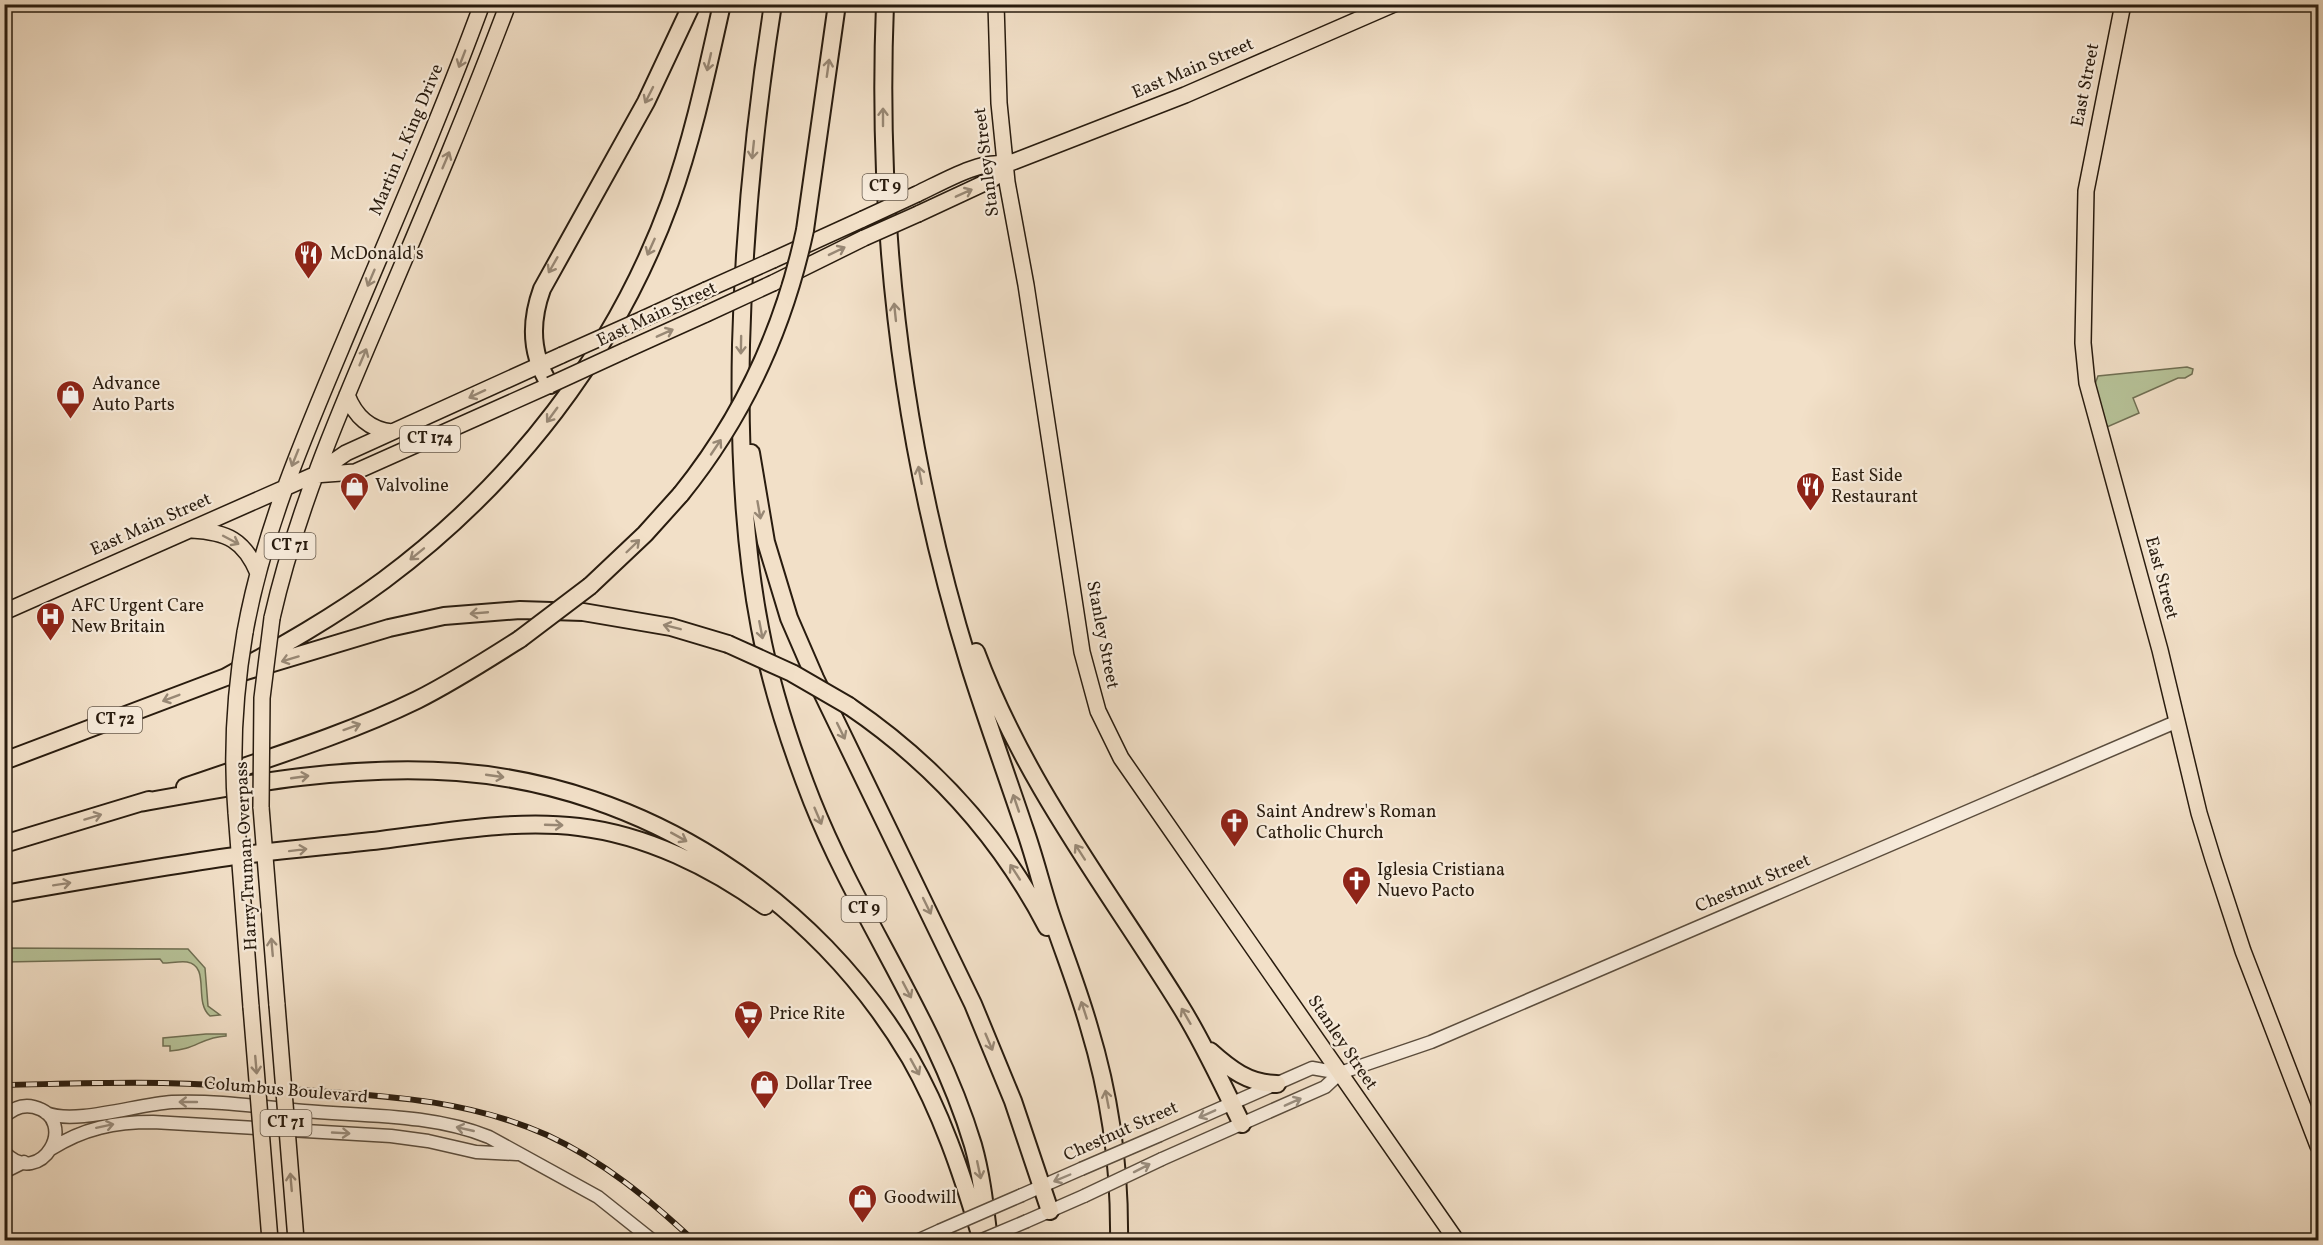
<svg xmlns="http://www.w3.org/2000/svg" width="2323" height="1245" font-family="Vollkorn,serif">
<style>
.green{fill:#b7c399;stroke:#707054;stroke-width:1.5}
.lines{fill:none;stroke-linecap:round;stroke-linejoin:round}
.minor-casing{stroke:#5b4d3d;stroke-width:15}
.major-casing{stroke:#291c0f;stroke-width:18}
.highway-casing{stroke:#291c0f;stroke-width:20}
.minor{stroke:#f7ebdb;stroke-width:12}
.major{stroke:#f2e0c8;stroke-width:15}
.highway{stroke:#f2e0c8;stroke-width:16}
.rail-casing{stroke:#291c0f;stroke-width:6}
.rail{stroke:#f7ebdb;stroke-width:4;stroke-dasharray:11;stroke-linecap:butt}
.minor-bridge-casing{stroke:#5b4d3d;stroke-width:15;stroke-linecap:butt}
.major-bridge-casing{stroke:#291c0f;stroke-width:18;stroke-linecap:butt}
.highway-bridge-casing{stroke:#291c0f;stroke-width:20;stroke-linecap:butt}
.minor-bridge{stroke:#f7ebdb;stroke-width:12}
.major-bridge{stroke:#f2e0c8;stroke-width:15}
.highway-bridge{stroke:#f2e0c8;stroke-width:16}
.oneway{stroke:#988875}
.oneway2{stroke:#9a8e7f}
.labels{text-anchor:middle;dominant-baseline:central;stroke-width:4.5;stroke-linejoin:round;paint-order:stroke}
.shield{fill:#f7ebdb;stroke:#675a4c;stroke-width:1.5}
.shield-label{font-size:16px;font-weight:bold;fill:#291c0f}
.street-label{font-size:18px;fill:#291c0f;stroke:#f7ebdb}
.poi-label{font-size:18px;fill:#291c0f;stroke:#f7ebdb;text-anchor:start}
</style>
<rect width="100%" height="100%" fill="#f2e0c8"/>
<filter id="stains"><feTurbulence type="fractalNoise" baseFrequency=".00333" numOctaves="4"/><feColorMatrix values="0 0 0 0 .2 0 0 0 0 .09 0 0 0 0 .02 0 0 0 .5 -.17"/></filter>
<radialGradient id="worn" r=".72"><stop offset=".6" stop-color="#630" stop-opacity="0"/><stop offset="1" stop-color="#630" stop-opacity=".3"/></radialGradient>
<path class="green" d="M 2187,367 L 2193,369 L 2192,374 L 2185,378 L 2178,378 L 2133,398 L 2139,413 L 2107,427 L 2095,384 L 2098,376 Z
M 4,948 L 188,949 L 205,968 L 208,1006 L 220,1015 L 210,1016 C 193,1002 211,966 187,962 C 180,961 170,963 163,963 L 160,959 L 5,962 Z
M 206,1034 L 226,1034 L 226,1036 C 202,1037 195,1050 170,1051 L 170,1046 L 163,1046 L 163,1038 Z"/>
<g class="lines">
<defs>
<path id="minor" d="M 46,1113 C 75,1125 138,1104 172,1102 C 216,1100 261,1107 304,1111 C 365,1116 433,1114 489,1137 L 598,1197 L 652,1240
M 4,1117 C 12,1109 22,1104 34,1107 C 81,1119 41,1191 4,1152
M 1160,1135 L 1312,1068 L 1340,1073
M 51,1149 C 84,1128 115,1122 153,1122 L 391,1136 L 428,1141 L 476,1152 L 517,1154
M 1162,1159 L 1325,1087 L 1340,1073 L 1431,1042 L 2178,721
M 4,1172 L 24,1162
M 1022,1195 L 1081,1169
M 1027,1221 L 1084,1196
M 919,1240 L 939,1231"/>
<path id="major" d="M 996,4 L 999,103 L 1007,182 L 1026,285 L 1082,652 L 1098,711 L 1121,758 L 1456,1240
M 2123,4 L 2086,191 L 2083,343 L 2087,383 L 2160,650 L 2199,813 L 2213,859 L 2243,951 L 2318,1146
M 917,194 C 939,184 982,158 1005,165 L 1185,95 L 1394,4
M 918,214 L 991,180 L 999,174 L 1005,165
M 773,260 L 863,219
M 773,283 L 864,238
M 645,318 L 706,290
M 624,351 L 706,314
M 347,395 C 355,416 370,430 392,432
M 314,475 L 355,472 L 550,385
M 192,530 C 227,532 244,540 258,573
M 4,612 L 314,475 L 346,453 L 562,355
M 272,618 C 297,508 342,406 386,303 C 428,204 470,105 508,4
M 245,632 C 263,532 302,442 341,349 C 389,234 439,121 482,4
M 261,807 L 277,1005
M 236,812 L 251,1007"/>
<path id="highway" d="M 773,4 C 755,118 744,230 741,345 C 739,439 742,535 760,628 C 771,687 790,745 812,801 C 859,919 936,1022 973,1145 C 982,1177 985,1208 989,1240
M 885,4 C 876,228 903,450 969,664 C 986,719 1006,773 1024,827 C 1034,855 1041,884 1050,912 C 1063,951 1078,988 1089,1027 C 1110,1096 1120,1168 1119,1240
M 805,230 L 837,4
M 550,385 C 530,354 530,322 542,289 L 646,102 L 692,4
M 751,453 L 766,542 L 789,618 L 815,678 L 973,1004 L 1013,1101 L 1050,1211
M 590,586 L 645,534 L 681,494
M 976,652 C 1025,784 1108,889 1181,1007 C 1204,1044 1222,1084 1242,1124
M 226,677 C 280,647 334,617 384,580 C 513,484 615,353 670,202 C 693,138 707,71 722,4
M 849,706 C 933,763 1000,837 1047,927
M 4,761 L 226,677 L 389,628 L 444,616 L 520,610 L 583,612 L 671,627 L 728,644
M 185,787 C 262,760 343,736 417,700 C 453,682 487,660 520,639
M 139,803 C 244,784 350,764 457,772 C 644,786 815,897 910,1058 C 941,1112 961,1171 979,1231
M 4,844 L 149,800
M 4,894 C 79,881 153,868 228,857 C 279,850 330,846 381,840 C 446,832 514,819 579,827 C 646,835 711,867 765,906
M 1210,1051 C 1230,1069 1249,1084 1277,1084"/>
</defs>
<use href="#minor" class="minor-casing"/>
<use href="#major" class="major-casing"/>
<use href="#highway" class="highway-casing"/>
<use href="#minor" class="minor"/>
<use href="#major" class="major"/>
<use href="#highway" class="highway"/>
<defs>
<path id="rail" d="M 4,1085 C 57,1084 110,1082 163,1083 C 210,1084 257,1088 303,1090 C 388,1096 469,1100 547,1135 C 603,1161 649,1199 693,1240"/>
</defs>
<use href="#rail" class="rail-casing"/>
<use href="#rail" class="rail"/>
<defs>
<path id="minor-bridge" d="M 1081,1169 L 1160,1135
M 1084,1196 L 1162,1159
M 939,1231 L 1022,1195
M 982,1240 L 1027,1221"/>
<path id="major-bridge" d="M 863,219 L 917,194
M 864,238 L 918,214
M 706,290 L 773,260
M 706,314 L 773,283
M 562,355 L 645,318
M 550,385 L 624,351
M 261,807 L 262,698 L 272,618
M 236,812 C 231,752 235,691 245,632
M 277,1005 L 296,1240
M 251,1007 L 270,1240"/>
<path id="highway-bridge" d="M 681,494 C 744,416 784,328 805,230
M 520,639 L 590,586
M 728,644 L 792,673 L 849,706"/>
</defs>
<use href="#minor-bridge" class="minor-bridge-casing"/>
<use href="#major-bridge" class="major-bridge-casing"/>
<use href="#highway-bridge" class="highway-bridge-casing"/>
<use href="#minor-bridge" class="minor-bridge"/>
<use href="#major-bridge" class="major-bridge"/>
<use href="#highway-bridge" class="highway-bridge"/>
</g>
<defs><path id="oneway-shaft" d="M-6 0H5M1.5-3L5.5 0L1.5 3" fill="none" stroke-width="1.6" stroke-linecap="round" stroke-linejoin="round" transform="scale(1.5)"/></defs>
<g class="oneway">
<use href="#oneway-shaft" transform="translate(462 59) rotate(111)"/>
<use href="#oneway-shaft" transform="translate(709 62) rotate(103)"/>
<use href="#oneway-shaft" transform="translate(828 68) rotate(-82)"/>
<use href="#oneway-shaft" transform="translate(649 95) rotate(117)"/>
<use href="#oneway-shaft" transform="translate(883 117) rotate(-90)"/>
<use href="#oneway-shaft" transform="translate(753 150) rotate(96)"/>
<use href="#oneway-shaft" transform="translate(446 160) rotate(-67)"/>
<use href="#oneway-shaft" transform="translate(964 193) rotate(-24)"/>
<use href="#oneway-shaft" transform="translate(651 247) rotate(114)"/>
<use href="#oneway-shaft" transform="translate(837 251) rotate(-26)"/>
<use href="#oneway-shaft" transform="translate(553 265) rotate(120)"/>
<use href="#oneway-shaft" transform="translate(371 278) rotate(113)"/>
<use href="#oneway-shaft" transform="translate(895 312) rotate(-96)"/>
<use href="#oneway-shaft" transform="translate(665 333) rotate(-24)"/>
<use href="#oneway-shaft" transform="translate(741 345) rotate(91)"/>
<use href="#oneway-shaft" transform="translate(363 357) rotate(-67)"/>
<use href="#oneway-shaft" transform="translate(477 394) rotate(155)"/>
<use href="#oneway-shaft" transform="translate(552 415) rotate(126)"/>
<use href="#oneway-shaft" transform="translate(716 447) rotate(-56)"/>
<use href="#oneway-shaft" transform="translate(295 458) rotate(112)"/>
<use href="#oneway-shaft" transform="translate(920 475) rotate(-101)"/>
<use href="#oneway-shaft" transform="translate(759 510) rotate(80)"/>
<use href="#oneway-shaft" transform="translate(231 540) rotate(28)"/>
<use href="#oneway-shaft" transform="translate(633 546) rotate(-44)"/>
<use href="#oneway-shaft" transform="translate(417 554) rotate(141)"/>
<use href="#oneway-shaft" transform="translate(479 613) rotate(175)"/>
<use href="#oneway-shaft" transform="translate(672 627) rotate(-166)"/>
<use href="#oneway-shaft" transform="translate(761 630) rotate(79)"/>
<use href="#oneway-shaft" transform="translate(290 659) rotate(163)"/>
<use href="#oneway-shaft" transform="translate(171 698) rotate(159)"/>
<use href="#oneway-shaft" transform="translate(352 727) rotate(-20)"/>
<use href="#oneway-shaft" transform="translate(841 731) rotate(64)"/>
<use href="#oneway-shaft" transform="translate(495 776) rotate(8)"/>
<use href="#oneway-shaft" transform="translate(300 777) rotate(-8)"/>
<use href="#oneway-shaft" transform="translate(1016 803) rotate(-109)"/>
<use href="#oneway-shaft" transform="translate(818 816) rotate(67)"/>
<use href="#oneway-shaft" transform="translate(93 817) rotate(-17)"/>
<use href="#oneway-shaft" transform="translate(554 825) rotate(2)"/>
<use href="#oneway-shaft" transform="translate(679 837) rotate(29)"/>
<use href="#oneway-shaft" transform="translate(298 850) rotate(-7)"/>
<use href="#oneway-shaft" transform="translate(1080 852) rotate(-123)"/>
<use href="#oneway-shaft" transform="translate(1015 872) rotate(-123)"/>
<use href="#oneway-shaft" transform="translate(62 884) rotate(-9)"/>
<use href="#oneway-shaft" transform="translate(927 906) rotate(64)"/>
<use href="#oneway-shaft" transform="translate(272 947) rotate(-95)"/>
<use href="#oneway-shaft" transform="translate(907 990) rotate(62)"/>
<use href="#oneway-shaft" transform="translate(1084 1010) rotate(-108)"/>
<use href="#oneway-shaft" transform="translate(1186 1016) rotate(-120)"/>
<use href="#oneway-shaft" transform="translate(989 1042) rotate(67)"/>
<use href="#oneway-shaft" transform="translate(256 1065) rotate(85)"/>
<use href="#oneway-shaft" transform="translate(915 1067) rotate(61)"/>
<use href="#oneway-shaft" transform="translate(1107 1099) rotate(-101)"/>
<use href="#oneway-shaft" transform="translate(979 1170) rotate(78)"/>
<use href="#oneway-shaft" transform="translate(291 1182) rotate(-95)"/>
</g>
<g class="oneway2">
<use href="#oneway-shaft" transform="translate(188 1102) rotate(180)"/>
<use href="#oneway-shaft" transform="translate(1293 1102) rotate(-24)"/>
<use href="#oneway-shaft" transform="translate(1207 1114) rotate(156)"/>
<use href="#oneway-shaft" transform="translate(105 1126) rotate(-12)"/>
<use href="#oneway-shaft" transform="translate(465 1129) rotate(-167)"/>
<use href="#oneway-shaft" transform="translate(341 1133) rotate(3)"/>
<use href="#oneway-shaft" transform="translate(1142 1168) rotate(-27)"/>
<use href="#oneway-shaft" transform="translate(1062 1178) rotate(157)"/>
</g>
<defs>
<symbol id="restaurant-pin" viewBox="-11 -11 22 30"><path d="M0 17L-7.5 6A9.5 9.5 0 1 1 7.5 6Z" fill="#8f2418" stroke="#f7ebdb"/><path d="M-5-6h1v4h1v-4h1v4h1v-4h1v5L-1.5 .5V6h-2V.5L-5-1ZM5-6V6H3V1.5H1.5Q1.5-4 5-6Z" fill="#fff"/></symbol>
<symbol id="shop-pin" viewBox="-11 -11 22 30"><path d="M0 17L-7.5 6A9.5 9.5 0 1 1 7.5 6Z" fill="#8f2418" stroke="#f7ebdb"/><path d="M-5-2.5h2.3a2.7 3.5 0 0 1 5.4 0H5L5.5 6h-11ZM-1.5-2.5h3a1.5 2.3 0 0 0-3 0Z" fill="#fff"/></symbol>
<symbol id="hospital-pin" viewBox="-11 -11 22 30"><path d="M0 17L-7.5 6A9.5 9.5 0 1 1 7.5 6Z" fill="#8f2418" stroke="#f7ebdb"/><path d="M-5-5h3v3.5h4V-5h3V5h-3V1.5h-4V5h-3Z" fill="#fff"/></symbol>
<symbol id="church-pin" viewBox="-11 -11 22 30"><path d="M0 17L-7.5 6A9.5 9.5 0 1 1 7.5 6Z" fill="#8f2418" stroke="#f7ebdb"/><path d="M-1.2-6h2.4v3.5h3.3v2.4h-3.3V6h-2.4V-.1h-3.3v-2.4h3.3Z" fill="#fff"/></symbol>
<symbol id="supermarket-pin" viewBox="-11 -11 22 30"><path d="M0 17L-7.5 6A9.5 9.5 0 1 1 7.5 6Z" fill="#8f2418" stroke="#f7ebdb"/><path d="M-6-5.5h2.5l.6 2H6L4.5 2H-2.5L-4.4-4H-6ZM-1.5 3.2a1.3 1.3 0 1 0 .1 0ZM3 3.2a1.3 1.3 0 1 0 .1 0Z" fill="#fff"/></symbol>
</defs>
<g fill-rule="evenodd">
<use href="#restaurant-pin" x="292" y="238" width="33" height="45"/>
<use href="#shop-pin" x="54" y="378" width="33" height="45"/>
<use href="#shop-pin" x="338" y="470" width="33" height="45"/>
<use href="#restaurant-pin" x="1794" y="470" width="33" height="45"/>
<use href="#hospital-pin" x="34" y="600" width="33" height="45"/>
<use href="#church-pin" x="1218" y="806" width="33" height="45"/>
<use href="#church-pin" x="1340" y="864" width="33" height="45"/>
<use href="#supermarket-pin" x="732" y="998" width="33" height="45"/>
<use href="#shop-pin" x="748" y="1068" width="33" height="45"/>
<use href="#shop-pin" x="846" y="1182" width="33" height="45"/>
</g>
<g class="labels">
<g class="shield">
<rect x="862.5" y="174" width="45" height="26" rx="4.5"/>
<rect x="400" y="426" width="60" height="26" rx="4.5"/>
<rect x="264.5" y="533" width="51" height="26" rx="4.5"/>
<rect x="88" y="707" width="54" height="26" rx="4.5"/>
<rect x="841.5" y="896" width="45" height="26" rx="4.5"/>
<rect x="260.5" y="1110" width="51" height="26" rx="4.5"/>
</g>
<g class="shield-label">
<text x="885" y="187">CT 9</text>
<text x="430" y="439">CT 174</text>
<text x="290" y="546">CT 71</text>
<text x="115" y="720">CT 72</text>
<text x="864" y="909">CT 9</text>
<text x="286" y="1123">CT 71</text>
</g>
<g class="street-label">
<text transform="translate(1193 69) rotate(-23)">East Main Street</text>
<text transform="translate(2086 85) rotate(-79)">East Street</text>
<text transform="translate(407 140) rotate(-67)">Martin L. King Drive</text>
<text transform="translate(987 162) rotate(-97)">Stanley Street</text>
<text transform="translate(657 315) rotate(-25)">East Main Street</text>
<text transform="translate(151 525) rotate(-24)">East Main Street</text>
<text transform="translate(2161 578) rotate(75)">East Street</text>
<text transform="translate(1102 635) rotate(79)">Stanley Street</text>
<text transform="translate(247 856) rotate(-93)">Harry Truman Overpass</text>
<text transform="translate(1753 884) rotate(-23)">Chestnut Street</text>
<text transform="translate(1342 1043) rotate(56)">Stanley Street</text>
<text transform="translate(286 1091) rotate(5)">Columbus Boulevard</text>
<text transform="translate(1121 1132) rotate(-24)">Chestnut Street</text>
</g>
<g class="poi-label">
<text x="330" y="254">McDonald's</text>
<text x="92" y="384">Advance<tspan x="92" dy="21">Auto Parts</tspan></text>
<text x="1831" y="476">East Side<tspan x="1831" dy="21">Restaurant</tspan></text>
<text x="375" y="486">Valvoline</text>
<text x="71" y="606">AFC Urgent Care<tspan x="71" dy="21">New Britain</tspan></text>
<text x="1256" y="812">Saint Andrew's Roman<tspan x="1256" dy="21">Catholic Church</tspan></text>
<text x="1377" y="870">Iglesia Cristiana<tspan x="1377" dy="21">Nuevo Pacto</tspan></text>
<text x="769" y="1014">Price Rite</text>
<text x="785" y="1084">Dollar Tree</text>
<text x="884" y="1198">Goodwill</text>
</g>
</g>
<rect width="2323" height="1245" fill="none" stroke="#f2e0c8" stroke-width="24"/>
<rect x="6" y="6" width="2311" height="1233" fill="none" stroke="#291c0f" stroke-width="3"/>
<rect x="12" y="12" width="2299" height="1221" fill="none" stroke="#291c0f" stroke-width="1.5"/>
<rect width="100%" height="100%" filter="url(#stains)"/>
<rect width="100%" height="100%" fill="url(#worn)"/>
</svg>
